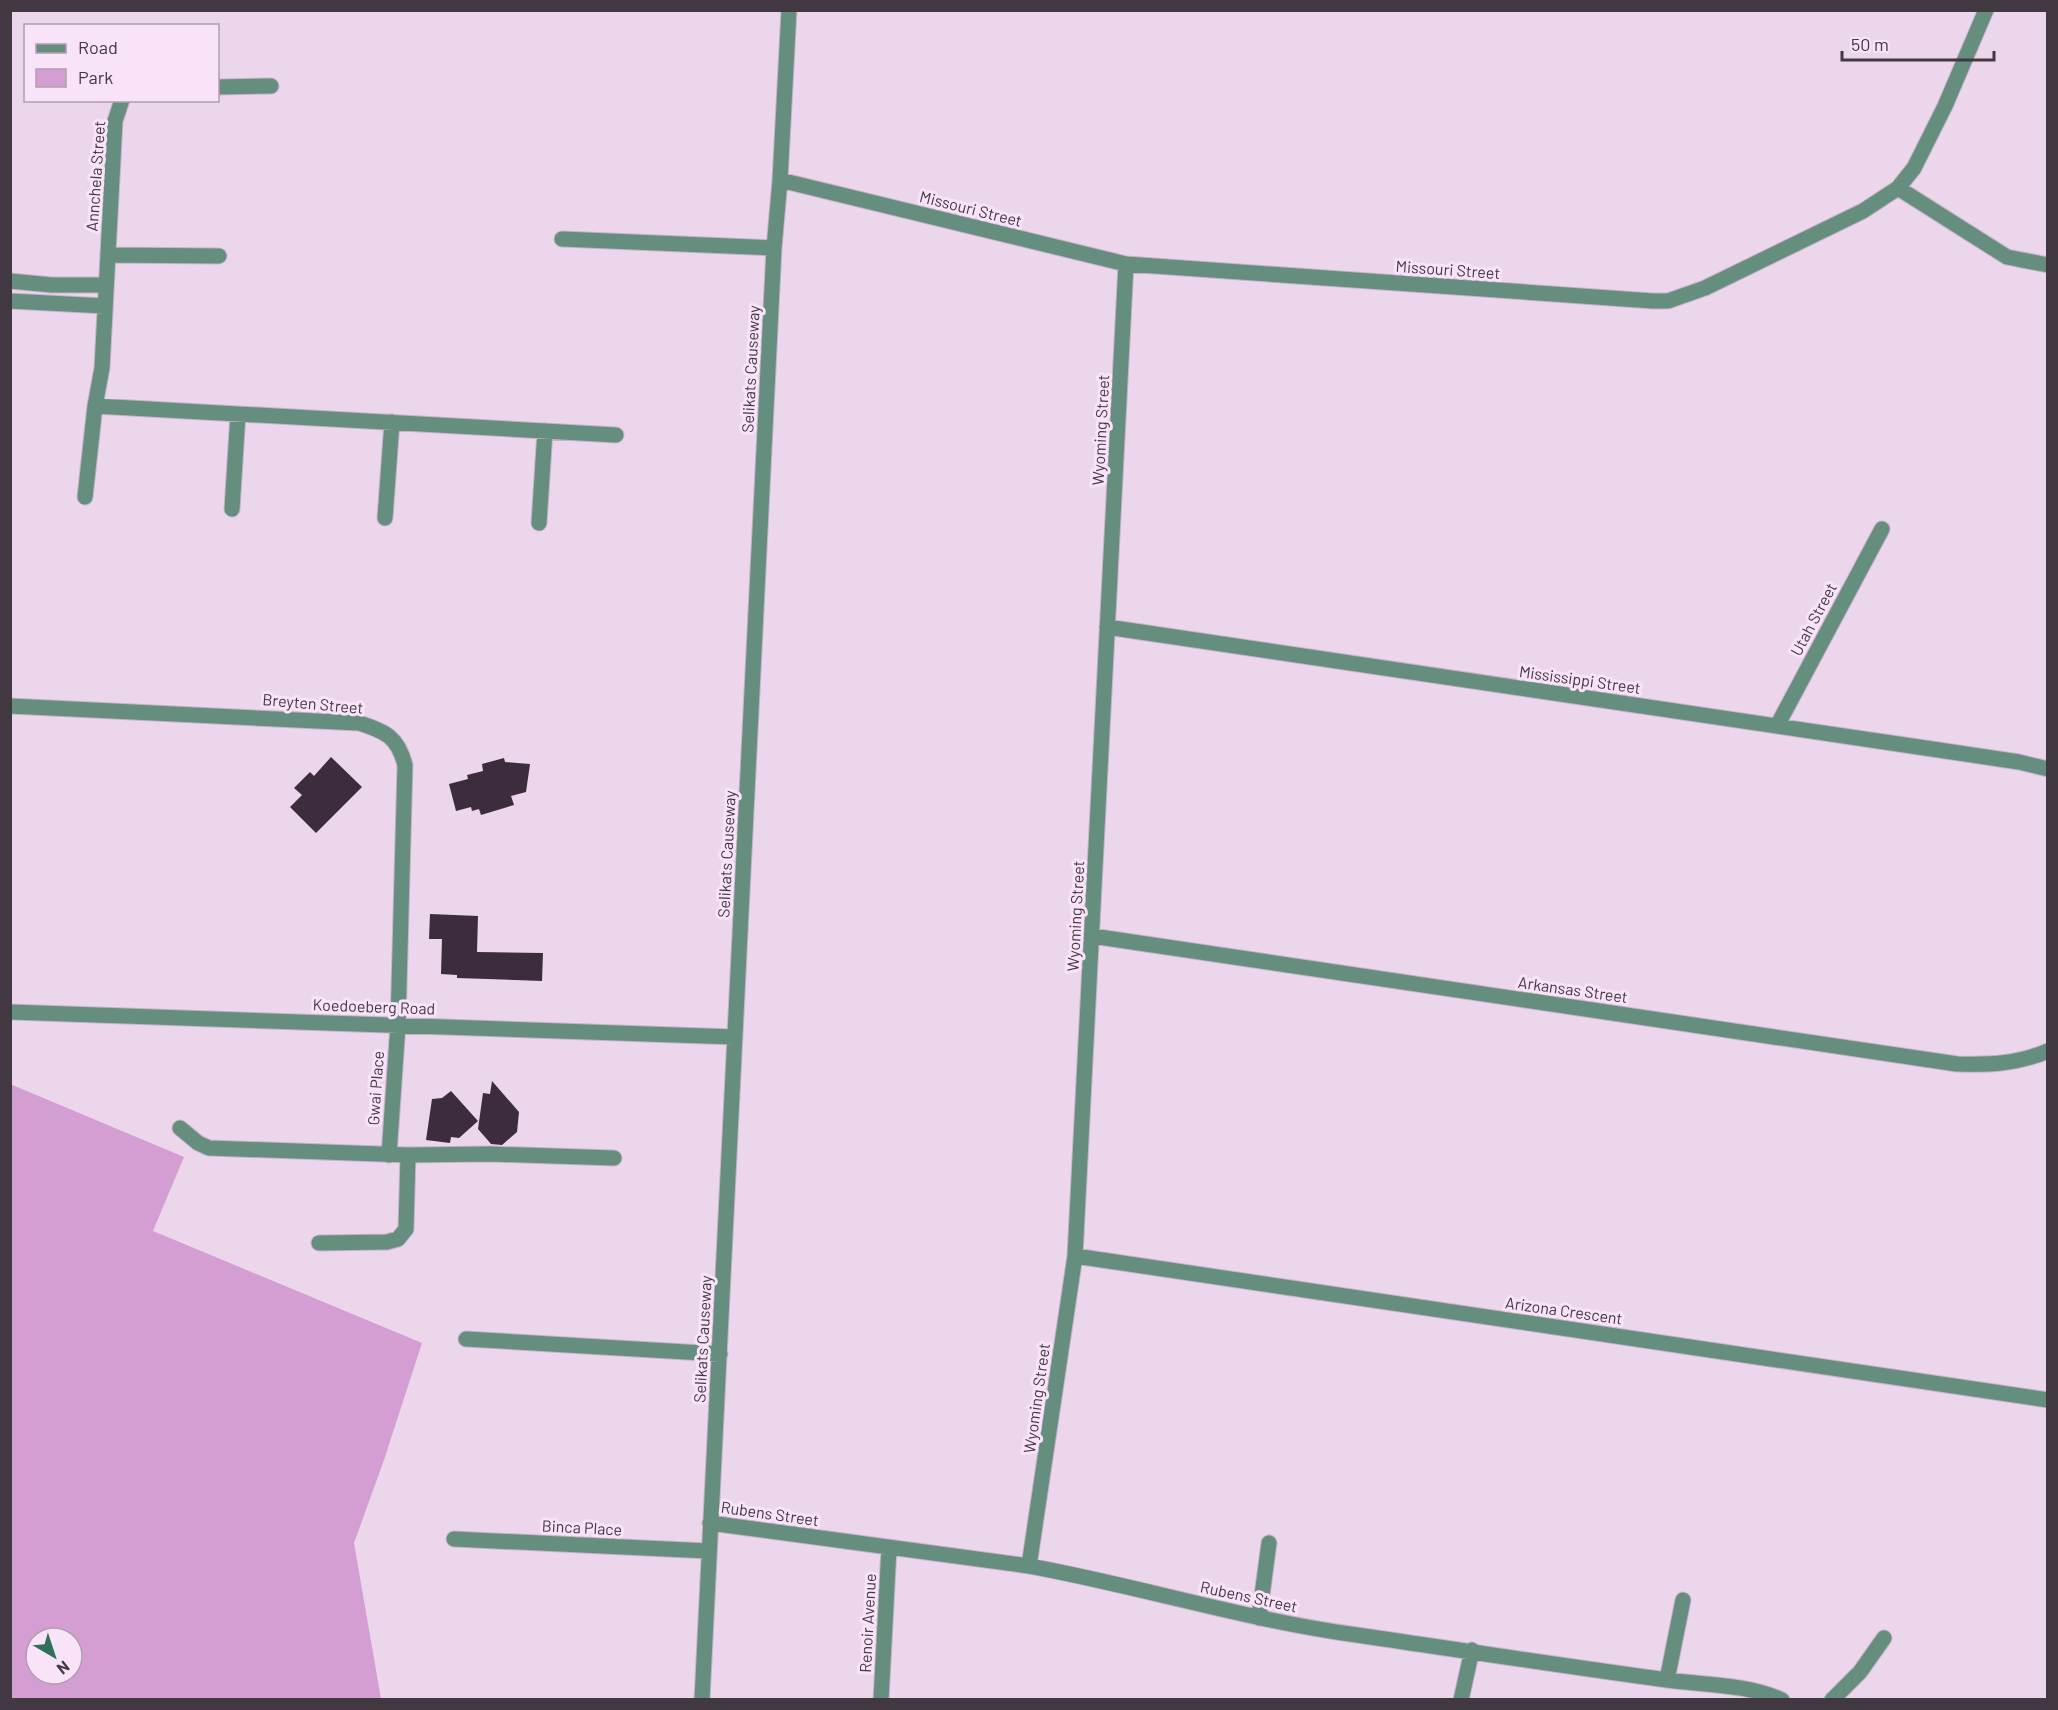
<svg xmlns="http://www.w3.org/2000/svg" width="2058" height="1710" font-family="Barlow,sans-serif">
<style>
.green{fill:#d49ed3;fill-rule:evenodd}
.building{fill:#3d2c3c}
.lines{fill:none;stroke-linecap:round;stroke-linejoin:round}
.minor-casing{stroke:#c6b3c6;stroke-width:17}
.minor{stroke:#658e7f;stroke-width:15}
.labels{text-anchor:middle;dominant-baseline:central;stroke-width:6;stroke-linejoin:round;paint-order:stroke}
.street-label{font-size:16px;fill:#413841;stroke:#f9e3f8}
</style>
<rect width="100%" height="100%" fill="#ecd6eb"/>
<path class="green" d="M 10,1084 L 184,1157 L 153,1231 L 422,1343 L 384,1460 L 354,1543 L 381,1699 L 11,1699 ZM 36,1638 L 72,1638 L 72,1674 L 36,1674 Z"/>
<path class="building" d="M 331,757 L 362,787 L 316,833 L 290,807 L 302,795 L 294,788 L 310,772 L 314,776 Z
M 504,758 L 505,762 L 530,764 L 526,792 L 511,796 L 514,805 L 481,815 L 479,809 L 472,811 L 471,807 L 456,811 L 449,784 L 468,779 L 467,775 L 483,771 L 482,764 Z
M 430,914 L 478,916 L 477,952 L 543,953 L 542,981 L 457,978 L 457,975 L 441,974 L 442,939 L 429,939 Z
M 492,1081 L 519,1112 L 517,1132 L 502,1145 L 491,1144 L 478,1129 L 483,1093 L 490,1094 Z
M 451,1091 L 478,1121 L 459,1138 L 451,1137 L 450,1143 L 426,1140 L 432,1099 L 442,1098 Z"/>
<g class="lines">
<defs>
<path id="minor" d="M 218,87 L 271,86
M 780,180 L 1126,264 L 1653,301 L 1668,301 L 1705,288 L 1863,211 L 1898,188 L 1914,168 L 1945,106 L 1986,10
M 1898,188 L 2007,257 L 2048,265
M 562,239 L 774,248
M 108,255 L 219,256
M 10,281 L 52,285 L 106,285
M 10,301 L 105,306
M 95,406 L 616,435
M 85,497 L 95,406 L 102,368 L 115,121 L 122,100
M 232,509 L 238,414
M 385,518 L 392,422
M 539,523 L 545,431
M 1107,627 L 1932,749 L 2019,762 L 2048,769
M 10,706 L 359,723 C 385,731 398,737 405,765 L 398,1025 L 389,1155
M 1777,726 L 1882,529
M 1092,936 L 1957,1064 C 1989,1065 2017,1064 2048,1051
M 10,1012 L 735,1037
M 180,1128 L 198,1143 L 209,1148 L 408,1155 L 490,1154 L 614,1158
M 319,1243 L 387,1242 L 398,1239 L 406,1229 L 408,1155
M 1075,1256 L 2048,1400
M 466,1339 L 720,1354
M 710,1523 L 1029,1566 C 1139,1586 1246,1620 1357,1635 C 1460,1650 1563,1666 1667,1680 C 1704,1685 1747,1684 1782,1700
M 454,1539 L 708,1551
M 1029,1566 L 1075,1256 L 1126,264
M 1259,1618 L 1269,1543
M 1667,1680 L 1683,1600
M 702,1700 L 774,248 L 780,180 L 789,10
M 881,1700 L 889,1548
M 1461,1700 L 1472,1650
M 1832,1700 L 1860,1672 L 1884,1638"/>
</defs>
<use href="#minor" class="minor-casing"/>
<use href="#minor" class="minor"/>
</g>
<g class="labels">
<g class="street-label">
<text transform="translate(95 176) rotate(-86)">Annchela Street</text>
<text transform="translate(971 208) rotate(14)">Missouri Street</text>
<text transform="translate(1448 269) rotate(4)">Missouri Street</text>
<text transform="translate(750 369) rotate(-87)">Selikats Causeway</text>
<text transform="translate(1100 430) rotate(-87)">Wyoming Street</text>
<text transform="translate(1813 619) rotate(-62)">Utah Street</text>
<text transform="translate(1580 679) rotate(8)">Mississippi Street</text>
<text transform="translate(313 703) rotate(5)">Breyten Street</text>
<text transform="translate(726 854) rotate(-87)">Selikats Causeway</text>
<text transform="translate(1075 916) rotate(-87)">Wyoming Street</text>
<text transform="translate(1573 989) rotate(8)">Arkansas Street</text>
<text transform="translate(374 1006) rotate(2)">Koedoeberg Road</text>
<text transform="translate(375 1088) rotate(-86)">Gwai Place</text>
<text transform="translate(1564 1310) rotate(8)">Arizona Crescent</text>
<text transform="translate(702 1339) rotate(-87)">Selikats Causeway</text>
<text transform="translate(1036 1398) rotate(-82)">Wyoming Street</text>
<text transform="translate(770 1513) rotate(8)">Rubens Street</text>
<text transform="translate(582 1527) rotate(3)">Binca Place</text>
<text transform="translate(1249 1596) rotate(12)">Rubens Street</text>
<text transform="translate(867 1623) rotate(-87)">Renoir Avenue</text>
</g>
</g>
<rect width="2058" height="1710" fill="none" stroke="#413841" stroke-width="24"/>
<rect x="24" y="24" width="195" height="78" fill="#f9e3f8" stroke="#af9faf" stroke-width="1.5"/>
<rect x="36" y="44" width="30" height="9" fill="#658e7f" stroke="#af9faf" stroke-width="1.5"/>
<text x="78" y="54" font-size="18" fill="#413841">Road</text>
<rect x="36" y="69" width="30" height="18" fill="#d49ed3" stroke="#af9faf" stroke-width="1.5"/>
<text x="78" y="84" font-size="18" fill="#413841">Park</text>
<g transform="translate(54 1656) rotate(141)"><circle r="28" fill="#f9e3f8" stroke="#af9faf" stroke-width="1.5"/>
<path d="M0-4.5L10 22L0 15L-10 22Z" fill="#316f5b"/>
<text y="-9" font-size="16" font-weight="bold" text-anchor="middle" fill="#413841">N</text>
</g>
<path d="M1842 51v9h152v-9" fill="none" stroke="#413841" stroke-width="3"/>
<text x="1851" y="51" font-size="18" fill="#413841" stroke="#f9e3f8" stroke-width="4.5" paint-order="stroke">50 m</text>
</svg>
